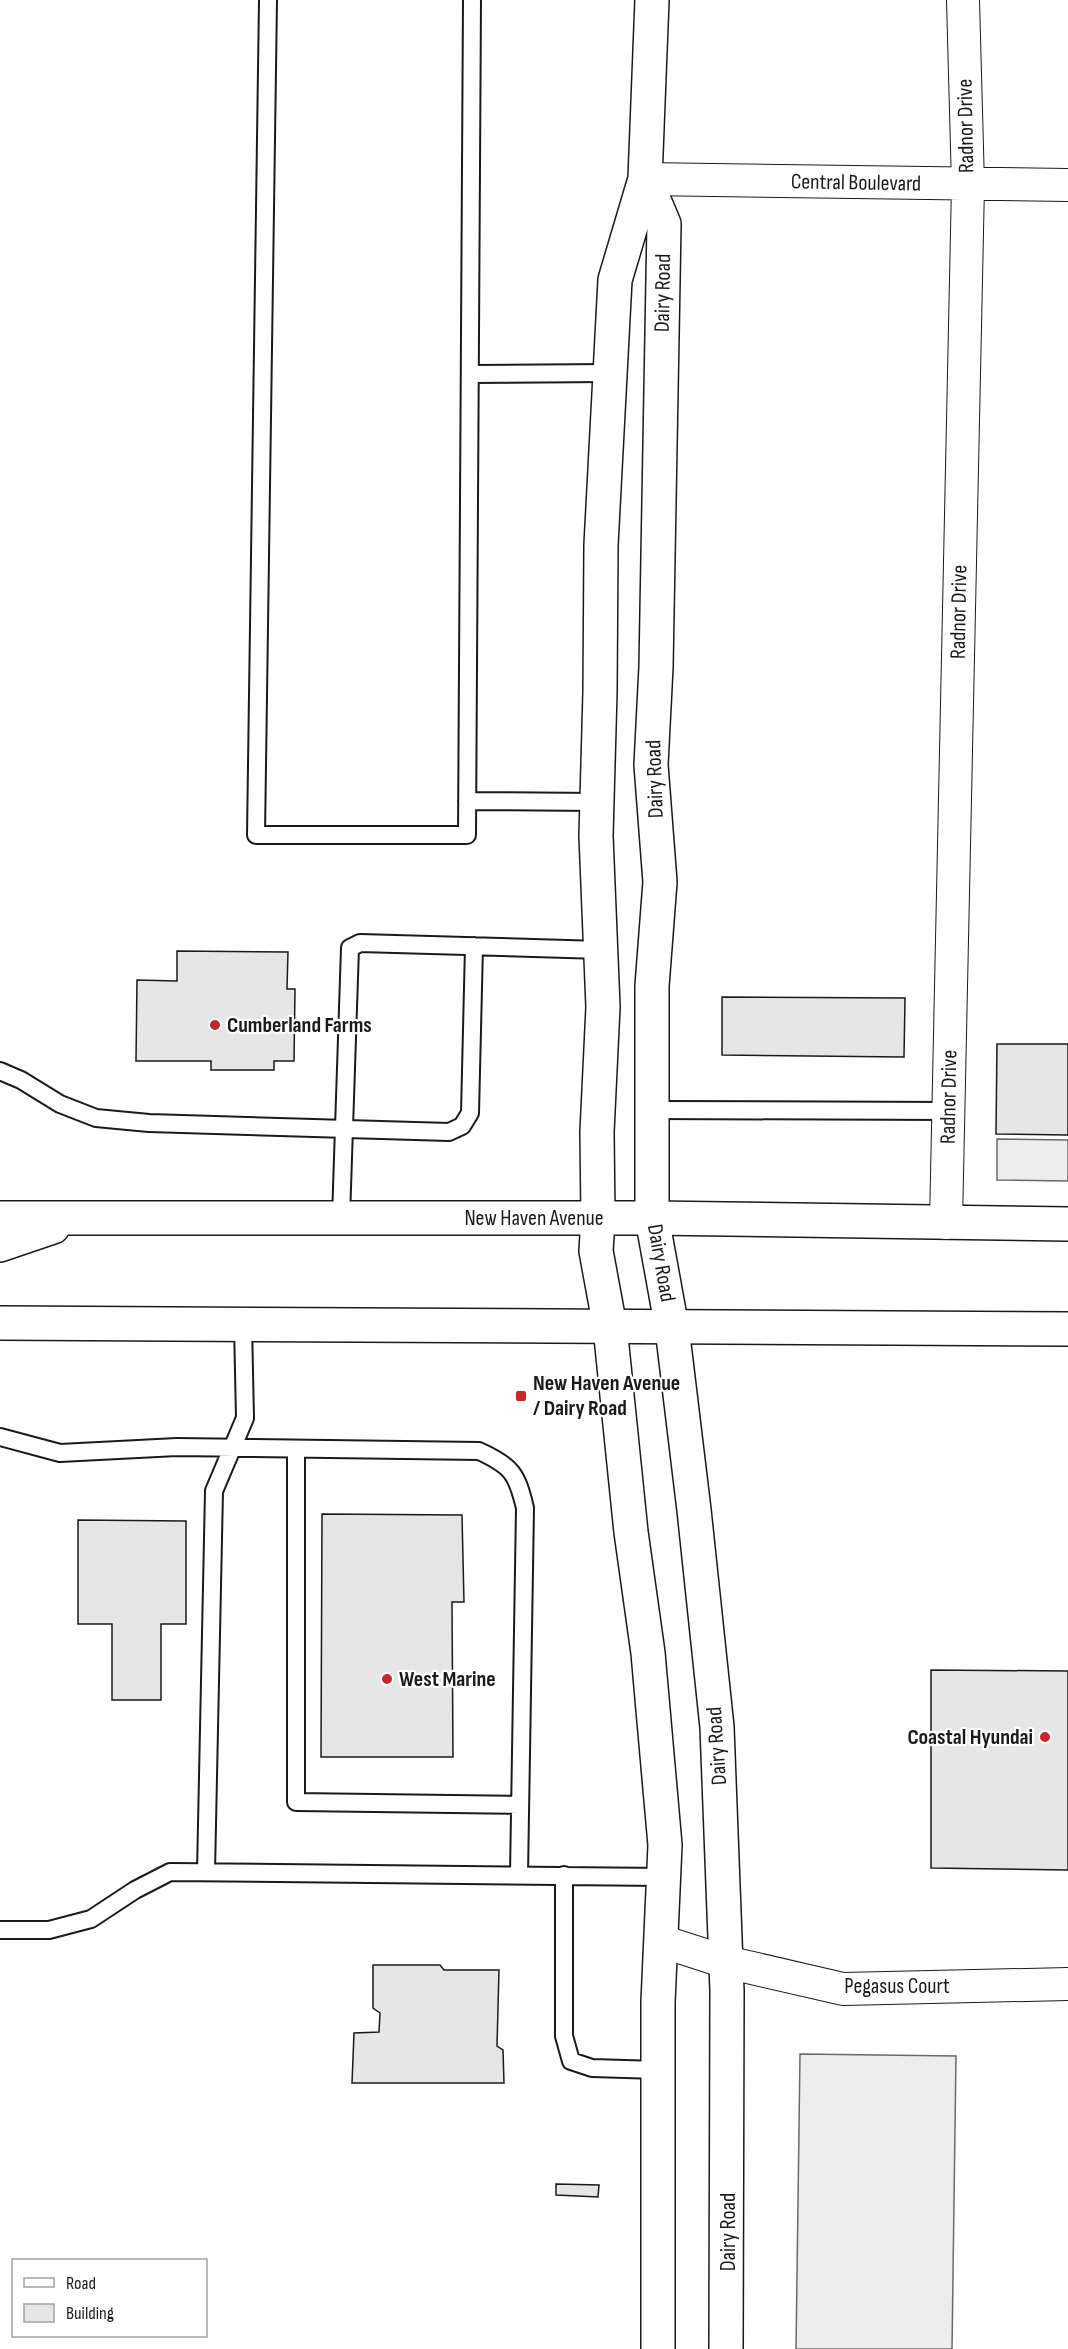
<svg xmlns="http://www.w3.org/2000/svg" width="1068" height="2349" font-family="'Sofia Sans Condensed',sans-serif">
<style>
.built{fill:#ededed;stroke:#6a6a6a;stroke-width:1.5}
.building{fill:#e6e6e6;stroke:#1a1a1a;stroke-width:1.5}
.lines{fill:none;stroke-linecap:round;stroke-linejoin:round}
.service-casing{stroke:#1a1a1a;stroke-width:20}
.minor-casing{stroke:#1a1a1a;stroke-width:34}
.tertiary-casing{stroke:#1a1a1a;stroke-width:36}
.primary-casing{stroke:#1a1a1a;stroke-width:36}
.service{stroke:#fff;stroke-width:16}
.minor{stroke:#fff;stroke-width:32}
.tertiary{stroke:#fff;stroke-width:33}
.primary{stroke:#fff;stroke-width:33}
.poi-dot{fill:#c62828;stroke:#fff;stroke-width:2}
.labels{text-anchor:middle;dominant-baseline:central;stroke-width:4.5;stroke-linejoin:round;paint-order:stroke}
.street-label{font-size:22px;fill:#1a1a1a;stroke:#fff}
.poi-label{font-size:22px;font-weight:bold;fill:#1a1a1a;stroke:#fff;text-anchor:start}
</style>
<rect width="100%" height="100%" fill="#fff"/>
<path class="built" d="M 997,1139 L 1068,1140 L 1068,1181 L 997,1180 Z
M 800,2054 L 956,2056 L 952,2349 L 796,2349 Z"/>
<path class="building" d="M 177,951 L 288,952 L 287,989 L 295,989 L 294,1061 L 274,1061 L 274,1070 L 211,1070 L 211,1061 L 136,1061 L 137,980 L 177,981 Z
M 722,997 L 905,998 L 904,1057 L 722,1055 Z
M 997,1044 L 1068,1044 L 1068,1135 L 996,1134 Z
M 322,1514 L 462,1515 L 464,1602 L 452,1602 L 453,1757 L 321,1757 Z
M 78,1520 L 186,1521 L 186,1624 L 161,1624 L 161,1700 L 112,1700 L 112,1624 L 78,1624 Z
M 931,1670 L 1068,1671 L 1068,1870 L 931,1868 Z
M 373,1965 L 440,1965 L 444,1970 L 499,1970 L 497,2046 L 503,2050 L 504,2083 L 352,2083 L 354,2033 L 379,2032 L 380,2013 L 373,2008 Z
M 556,2184 L 599,2185 L 598,2197 L 556,2195 Z"/>
<g class="lines">
<defs>
<path id="service" d="M 268,0 L 256,835 L 467,835 L 472,0
M 470,374 L 609,373
M 467,801 L 597,802
M 0,1071 L 21,1080 L 60,1104 L 96,1118 L 149,1123 L 449,1132 L 462,1126 L 470,1113 L 474,946
M 653,1110 L 949,1111
M 341,1218 L 350,948 L 360,943 L 601,950
M 0,1437 L 60,1453 L 177,1447 L 479,1451 C 512,1466 517,1474 525,1508 L 519,1875
M 296,1450 L 296,1802 L 520,1805
M 206,1872 L 214,1491 L 245,1418 L 243,1325
M 564,1875 L 564,2036 L 571,2061 L 592,2068 L 658,2070
M 0,1930 L 49,1930 L 91,1919 L 135,1890 L 170,1872 L 664,1877"/>
<path id="minor" d="M 645,179 L 1068,185
M 946,1223 L 968,185 L 963,0
M 661,1941 L 726,1962 L 843,1989 L 1068,1984"/>
<path id="tertiary" d="M 652,0 L 645,179 L 615,280 L 601,545 L 600,692 L 596,836 L 603,1007 L 597,1132 L 598,1218 L 596,1251 L 610,1327 L 631,1532 L 648,1653 L 665,1845 L 658,2002 L 658,2349
M 645,179 L 664,224 L 656,667 L 651,765 L 660,882 L 652,986 L 652,1218 L 672,1328 L 694,1510 L 717,1727 L 727,1991 L 726,2349"/>
<path id="primary" d="M 0,1218 L 652,1218 L 1068,1224
M 0,1245 L 53,1227
M 0,1323 L 1068,1329"/>
</defs>
<use href="#service" class="service-casing"/>
<use href="#minor" class="minor-casing"/>
<use href="#tertiary" class="tertiary-casing"/>
<use href="#primary" class="primary-casing"/>
<use href="#service" class="service"/>
<use href="#minor" class="minor"/>
<use href="#tertiary" class="tertiary"/>
<use href="#primary" class="primary"/>
</g>
<g class="poi-dot">
<circle cx="215" cy="1025" r="6"/>
<rect x="515" y="1390" width="12" height="12" rx="3"/>
<circle cx="387" cy="1679" r="6"/>
<circle cx="1045" cy="1737" r="6"/>
</g>
<g class="labels">
<g class="street-label">
<text transform="translate(966 126) rotate(-91)">Radnor Drive</text>
<text transform="translate(856 183) rotate(1)">Central Boulevard</text>
<text transform="translate(663 293) rotate(-89)">Dairy Road</text>
<text transform="translate(959 612) rotate(-89)">Radnor Drive</text>
<text transform="translate(655 779) rotate(-92)">Dairy Road</text>
<text transform="translate(949 1097) rotate(-89)">Radnor Drive</text>
<text x="534" y="1218">New Haven Avenue</text>
<text transform="translate(661 1263) rotate(80)">Dairy Road</text>
<text transform="translate(717 1746) rotate(-94)">Dairy Road</text>
<text x="897" y="1986">Pegasus Court</text>
<text transform="translate(728 2232) rotate(-90)">Dairy Road</text>
</g>
<g class="poi-label">
<text x="227" y="1025">Cumberland Farms</text>
<text x="533" y="1383">New Haven Avenue<tspan x="533" dy="25">/ Dairy Road</tspan></text>
<text x="399" y="1679">West Marine</text>
<text x="1033" y="1737" text-anchor="end">Coastal Hyundai</text>
</g>
</g>
<rect x="12" y="2259" width="195" height="78" fill="#ffffff" stroke="#a3a3a3" stroke-width="1.5"/>
<rect x="24" y="2278" width="30" height="9" fill="#ffffff" stroke="#a3a3a3" stroke-width="1.5"/>
<text x="66" y="2289" font-size="18" fill="#1a1a1a">Road</text>
<rect x="24" y="2304" width="30" height="18" fill="#e6e6e6" stroke="#a3a3a3" stroke-width="1.5"/>
<text x="66" y="2319" font-size="18" fill="#1a1a1a">Building</text>
</svg>
